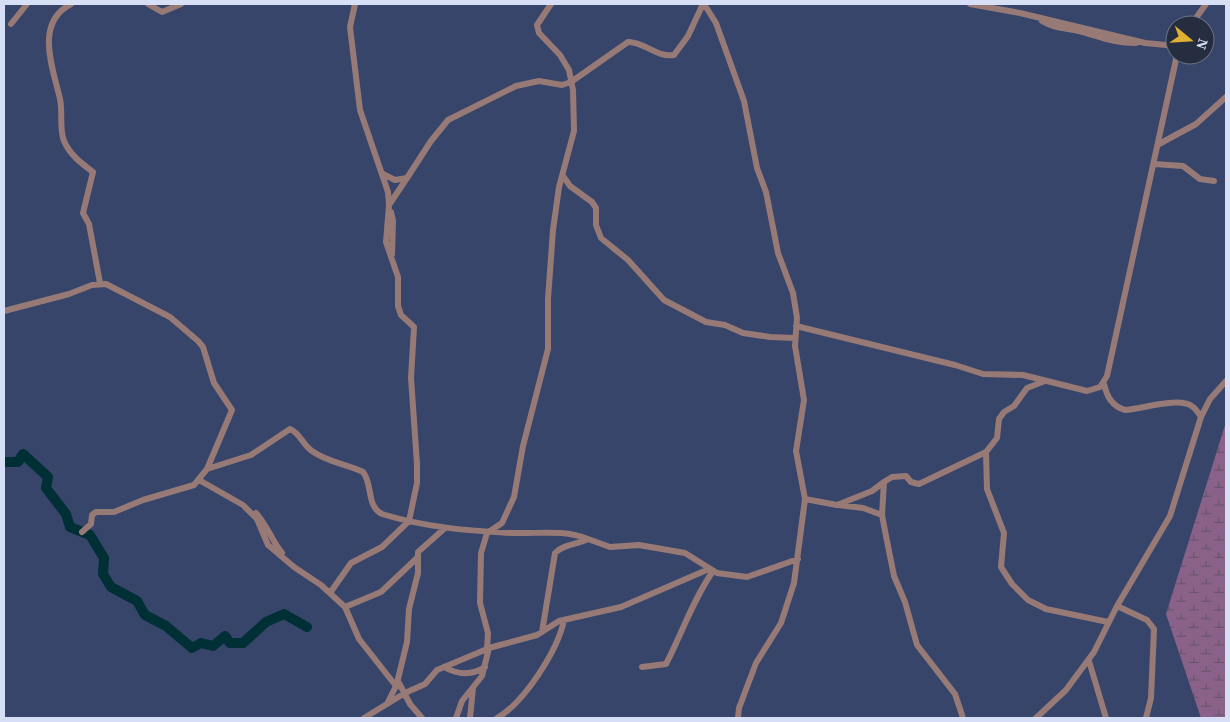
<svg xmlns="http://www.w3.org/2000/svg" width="1230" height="722" font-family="'Source Serif 4',serif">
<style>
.wetland{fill:url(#wetland-marsh)}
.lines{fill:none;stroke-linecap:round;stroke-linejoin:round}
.river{stroke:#002f35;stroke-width:10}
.minor{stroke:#977a76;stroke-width:6}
</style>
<defs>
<pattern id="wetland-marsh" width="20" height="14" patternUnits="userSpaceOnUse" patternTransform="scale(1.25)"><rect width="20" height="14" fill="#8a6289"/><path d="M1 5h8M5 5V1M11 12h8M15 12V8" fill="none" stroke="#69546d"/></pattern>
</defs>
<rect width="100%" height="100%" fill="#37456b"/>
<path class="wetland" d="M 1226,422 L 1226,718 L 1201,718 L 1166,614 Z"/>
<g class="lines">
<path class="river" d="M 4,462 L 18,462 L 23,454 L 48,477 L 46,488 L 66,514 L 70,527 L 90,535 L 104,558 L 103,574 L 111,587 L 137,601 L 145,615 L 166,626 L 192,648 L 201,643 L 213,646 L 225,636 L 230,643 L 243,643 L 266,622 L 284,614 L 307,627"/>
<path class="minor" d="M 71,4 C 34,23 53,68 60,99 C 63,113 59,129 64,141 C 70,155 81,163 93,172 L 83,213 L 89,224 L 100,283
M 148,4 L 162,12 L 181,4
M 704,4 L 716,23 L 744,101 L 757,168 L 766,192 L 778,253 L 793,293 L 797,318 L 795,346 L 804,400 L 796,451 L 805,499 L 794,583 L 781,623 L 756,663 L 739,708 L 738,718
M 970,4 L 1020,13 L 1145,43 L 1166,45 L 1175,40
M 1042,21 C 1055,29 1066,28 1079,31 C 1101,37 1113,43 1136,43
M 11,24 L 27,4
M 1191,25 L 1206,4
M 1159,144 L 1196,124 L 1226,97
M 1154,164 L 1183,166 L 1200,179 L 1214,181
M 383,174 L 395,180 L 407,178 L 431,141 L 448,120 L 516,86 L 539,81 L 562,85 L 571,82 L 628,42 C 643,41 657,58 674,55 L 688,36 L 702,6
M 563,176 L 570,186 L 592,202 L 596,208 L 596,225 L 601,238 L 628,260 L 664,300 L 706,322 L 725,325 L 743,333 L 770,337 L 795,338
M 389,205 L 407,178
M 391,212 L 393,221 L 392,254
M 4,311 L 69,294 L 92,285 L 106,284 L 170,317 L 198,341 L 203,347 L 214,383 L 232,410 L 207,469 L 194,485 L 143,500 L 114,512 L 96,512 L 92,515 L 91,524 L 82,532
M 796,326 L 955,365 L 983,374 L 1023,375 L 1087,391 L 1100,387 L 1107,376 L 1177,55
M 1104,384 C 1107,397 1112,406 1125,410 C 1142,409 1180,396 1193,407 C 1196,409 1199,414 1201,417
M 986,452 L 987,489 L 1004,533 L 1001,567 L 1012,584 L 1028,600 L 1046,609 L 1108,622
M 207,469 L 251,455 L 290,429 C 300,433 302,444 312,451 C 327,462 346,464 363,472 C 373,484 366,506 382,514 C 424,527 468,531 512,533 C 538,534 563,529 588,539
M 199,480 L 243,505 L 257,519 L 268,545 L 294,567 L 321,585 L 345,607 L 359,639 L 396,686 L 387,704
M 805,499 L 837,505 L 872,491 L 884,482
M 838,505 L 863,508 L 882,515
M 256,513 C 266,523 272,541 282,553
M 330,593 L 351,563 L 382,547 L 409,521 L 417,483 L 417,464 L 411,378 L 414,327 L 401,315 L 398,306 L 398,277 L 386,242 L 389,205 L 388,192 L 360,110 L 350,27 L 355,4
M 1117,606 L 1147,620 L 1154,629 L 1151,698 L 1146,718
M 345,607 L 381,592 L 417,558
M 542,632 L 555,553 C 564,544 576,545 588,539 L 610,547 L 639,545 L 685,553 L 717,573 L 747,577 L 798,559
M 1089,661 L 1106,718
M 444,667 C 458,675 471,676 485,667
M 642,667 L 666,664 C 682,633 693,600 713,571
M 399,683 L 410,704 L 422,718
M 396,687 L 407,642 L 409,609 L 418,573 L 418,552 L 445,528
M 364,718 L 405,693 L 425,684 L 437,670 L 487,649 L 488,633 L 480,603 L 481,553 L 487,533 L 502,523 L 514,497 L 523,446 L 548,349 L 548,299 L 553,230 L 559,187 L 574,131 L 573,90 L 569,70 L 560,55 L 539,33 L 537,25 L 551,4
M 456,718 L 462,701 L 482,676 L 489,648 L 537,635 L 559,621 L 621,607 L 709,569
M 470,718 L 473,688
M 497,718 C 524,703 558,650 564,620
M 963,718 L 955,694 L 917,645 L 905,602 L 894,576 L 886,536 L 882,515 L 884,482 L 892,477 L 906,476 L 911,482 L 919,484 L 986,452 L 997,438 L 999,419 L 1004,412 L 1014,406 L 1027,388 L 1045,381
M 1036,718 L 1066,690 L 1094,652 L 1117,606 L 1170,516 L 1201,417 L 1210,399 L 1226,381"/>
</g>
<rect width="1230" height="722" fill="none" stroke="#d6dff6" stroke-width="10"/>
<g transform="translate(1190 40) rotate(108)"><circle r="24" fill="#262d3e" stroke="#6c7488"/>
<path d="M0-4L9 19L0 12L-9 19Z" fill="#deb133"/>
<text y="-8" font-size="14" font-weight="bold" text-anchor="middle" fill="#d6dff6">N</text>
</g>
</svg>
